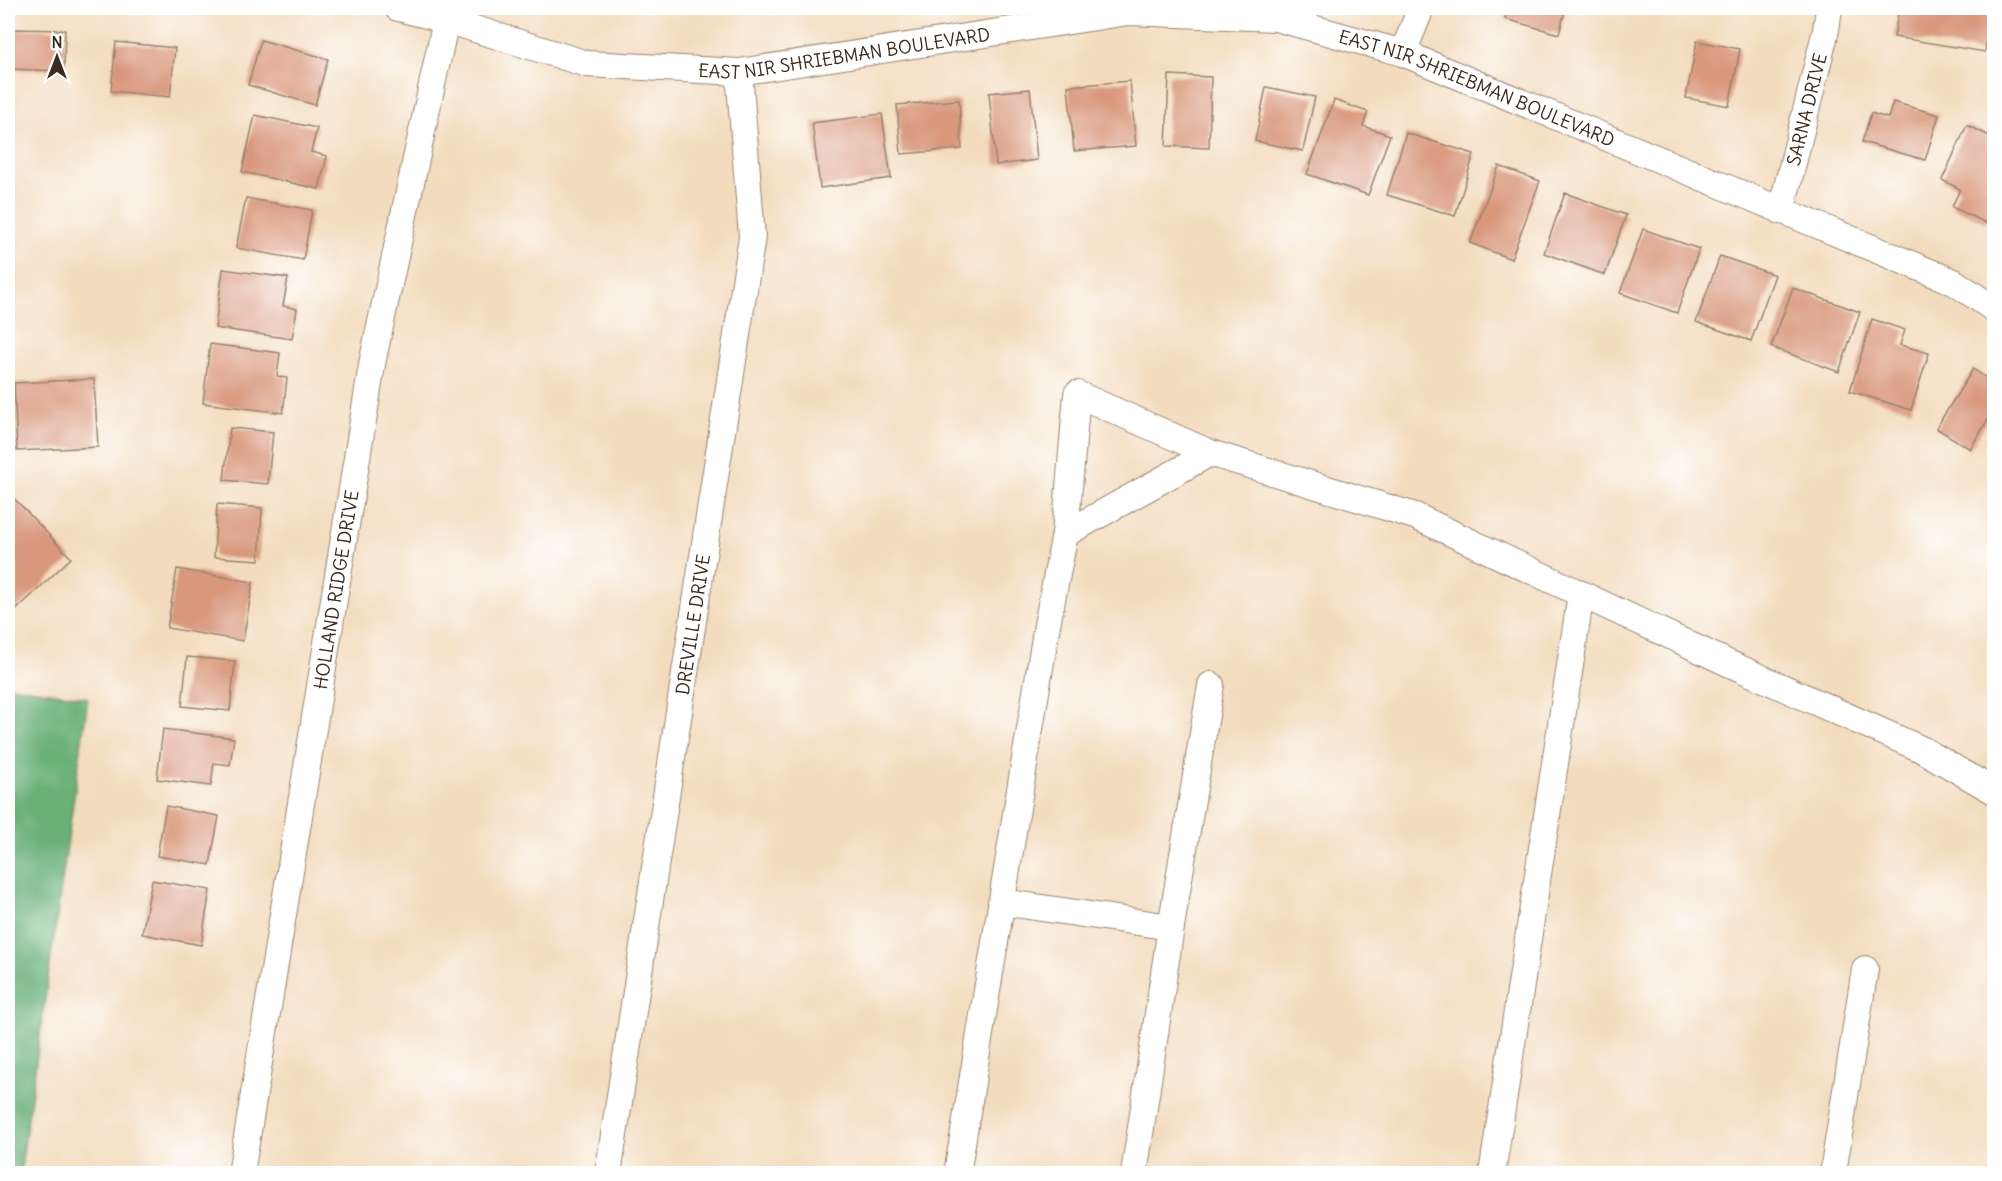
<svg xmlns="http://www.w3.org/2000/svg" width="2002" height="1181" font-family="Delius,sans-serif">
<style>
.forest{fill:#6ab178;stroke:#526e4b;stroke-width:1.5}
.building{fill:#d9977c}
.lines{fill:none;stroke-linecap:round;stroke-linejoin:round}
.street-casing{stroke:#97836e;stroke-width:28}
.street{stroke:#fff;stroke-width:26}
.labels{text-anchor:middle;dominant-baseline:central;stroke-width:4.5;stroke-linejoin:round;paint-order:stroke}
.street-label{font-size:18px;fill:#3b2a1e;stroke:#fff}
</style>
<rect width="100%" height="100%" fill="#fff"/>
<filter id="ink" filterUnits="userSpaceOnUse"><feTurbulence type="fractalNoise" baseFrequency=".0167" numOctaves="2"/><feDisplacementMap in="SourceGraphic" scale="12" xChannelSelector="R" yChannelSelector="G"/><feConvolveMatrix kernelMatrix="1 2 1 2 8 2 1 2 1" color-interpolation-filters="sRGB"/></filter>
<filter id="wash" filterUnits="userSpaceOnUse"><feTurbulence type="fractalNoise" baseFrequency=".008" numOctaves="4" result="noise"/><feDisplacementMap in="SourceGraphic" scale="24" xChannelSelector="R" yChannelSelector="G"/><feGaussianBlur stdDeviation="1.35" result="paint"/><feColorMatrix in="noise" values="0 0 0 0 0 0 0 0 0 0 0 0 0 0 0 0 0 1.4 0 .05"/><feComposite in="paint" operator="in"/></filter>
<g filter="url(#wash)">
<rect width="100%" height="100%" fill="#f3dcbd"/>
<path class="forest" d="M 8,686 L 88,698 L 20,1174 L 8,1173 Z"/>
<g id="blocks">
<path class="building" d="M 1508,8 L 1566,8 L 1559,34 L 1505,19 Z
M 1899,8 L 1992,8 L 1985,52 L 1894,37 Z
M 8,29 L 65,30 L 64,71 L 8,69 Z
M 261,40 L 328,59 L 315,105 L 248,85 Z
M 1697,41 L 1740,49 L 1729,106 L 1686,98 Z
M 116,42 L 175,48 L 170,97 L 111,91 Z
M 1169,75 L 1211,77 L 1209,148 L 1166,146 Z
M 1130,81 L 1136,146 L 1074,151 L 1068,86 Z
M 1266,87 L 1315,97 L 1303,151 L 1255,141 Z
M 1030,89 L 1037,160 L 996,165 L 989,93 Z
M 959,100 L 962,149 L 901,154 L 897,105 Z
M 1334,100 L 1368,112 L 1363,126 L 1390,135 L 1368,195 L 1307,174 Z
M 1893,102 L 1939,115 L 1925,160 L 1862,142 L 1871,113 L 1888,118 Z
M 882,114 L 891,178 L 820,188 L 812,123 Z
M 255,115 L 317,128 L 311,152 L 327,156 L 319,189 L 242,172 Z
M 1967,125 L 1994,138 L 1994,205 L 1986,223 L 1952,207 L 1960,189 L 1942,180 Z
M 1406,133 L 1474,154 L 1455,216 L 1387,195 Z
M 1499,166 L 1540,181 L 1511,259 L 1470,243 Z
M 1565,193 L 1626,215 L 1605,275 L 1544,253 Z
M 246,198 L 312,210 L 303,260 L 236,248 Z
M 1643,229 L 1699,249 L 1677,313 L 1620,293 Z
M 8,249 L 14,249 L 15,303 L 8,303 Z
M 1720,256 L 1775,275 L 1751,341 L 1696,322 Z
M 223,269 L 288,278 L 283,306 L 297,309 L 292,339 L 215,328 Z
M 1793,288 L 1860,312 L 1839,372 L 1771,347 Z
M 1872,319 L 1905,330 L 1900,345 L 1929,353 L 1911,410 L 1850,391 Z
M 210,344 L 280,353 L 277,376 L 287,378 L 283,413 L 203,403 Z
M 1973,369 L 1994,383 L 1994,410 L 1970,449 L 1936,428 Z
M 94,379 L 98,447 L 17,451 L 14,383 Z
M 230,428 L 273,432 L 268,484 L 224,480 Z
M 8,492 L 71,558 L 13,613 L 8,608 Z
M 217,504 L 262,508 L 259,560 L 214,557 Z
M 177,569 L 253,582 L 243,641 L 167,628 Z
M 187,657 L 235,661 L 230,711 L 182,706 Z
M 163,729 L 234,738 L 230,765 L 214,763 L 211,786 L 157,779 Z
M 166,806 L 219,816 L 210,865 L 157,856 Z
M 152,880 L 210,890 L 201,945 L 142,934 Z"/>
</g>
</g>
<g filter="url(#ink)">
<use href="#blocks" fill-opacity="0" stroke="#97836e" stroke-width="1.5"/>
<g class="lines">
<defs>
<g id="street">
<path id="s1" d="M 398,8 L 446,20 L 587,64 L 739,72 L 1128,12 L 1276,18 L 1403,53 L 1954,282 L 1994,309"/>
<path d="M 1403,53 L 1421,8"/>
<path id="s2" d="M 1781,211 L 1826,30 L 1829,8"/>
<path d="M 1065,534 L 1210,453"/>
<path d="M 1001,902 L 1171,927 L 1211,685"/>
<path d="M 1833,1173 L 1865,969"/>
<path id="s3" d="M 241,1174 L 373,359 L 446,20 L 451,8"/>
<path id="s4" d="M 608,1174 L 752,237 L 739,72"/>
<path d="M 957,1174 L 1047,625 L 1065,534 L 1077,394 L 1210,453 L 1415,516 L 1728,663 L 1921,749 L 1994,791"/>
<path d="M 1134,1174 L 1171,927"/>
<path d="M 1492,1174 L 1581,594"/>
</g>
</defs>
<use href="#street" class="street-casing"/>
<use href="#street" class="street"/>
</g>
</g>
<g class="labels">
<g class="street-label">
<text stroke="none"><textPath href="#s1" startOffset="456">EAST NIR SHRIEBMAN BOULEVARD</textPath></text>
<text stroke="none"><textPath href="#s1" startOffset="1104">EAST NIR SHRIEBMAN BOULEVARD</textPath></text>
<text stroke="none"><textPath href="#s2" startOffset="105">SARNA DRIVE</textPath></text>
<text stroke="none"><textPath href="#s3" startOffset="592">HOLLAND RIDGE DRIVE</textPath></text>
<text stroke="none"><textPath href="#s4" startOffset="556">DREVILLE DRIVE</textPath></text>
</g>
</g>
<rect width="2002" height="1181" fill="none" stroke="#fff" stroke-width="30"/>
<g transform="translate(57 57)" stroke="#ffffff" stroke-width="4.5" paint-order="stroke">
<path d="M0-4.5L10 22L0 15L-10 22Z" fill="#3b2a1e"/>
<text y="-9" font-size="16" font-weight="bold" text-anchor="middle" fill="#3b2a1e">N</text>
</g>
</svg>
